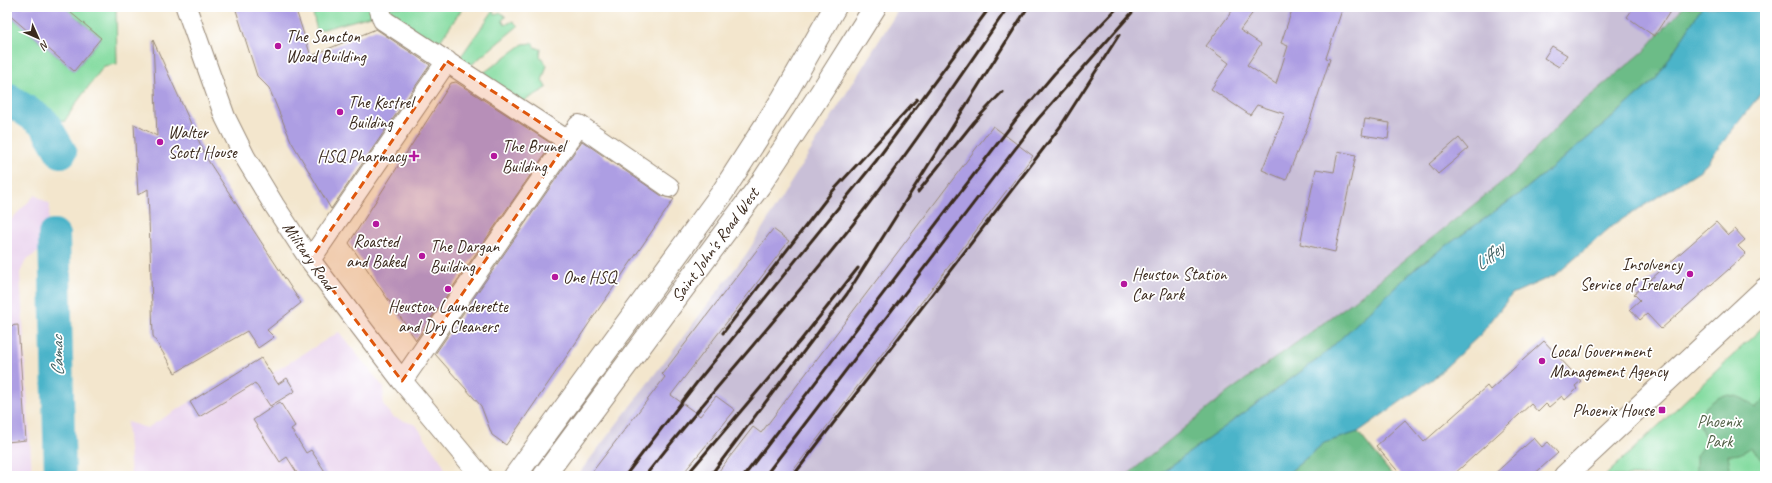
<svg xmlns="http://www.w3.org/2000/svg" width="1772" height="483" font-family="Caveat,sans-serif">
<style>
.built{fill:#e9d2ed}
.industrial{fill:#c9bfd7}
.green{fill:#85dca1;stroke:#608360}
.forest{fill:#6cbc87;stroke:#547352}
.water{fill:#4bb4c9;stroke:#436f74}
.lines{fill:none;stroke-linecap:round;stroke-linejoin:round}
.river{stroke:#4bb4c9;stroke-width:32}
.building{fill:#ad9ee3}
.minor-casing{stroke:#978876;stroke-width:22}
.major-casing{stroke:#978876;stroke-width:24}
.minor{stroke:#fff;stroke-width:20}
.major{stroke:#fff;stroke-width:22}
.rail{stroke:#3b2a1e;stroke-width:3}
.marked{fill:#df570d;fill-opacity:0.2;stroke:#df570d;stroke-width:3;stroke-dasharray:8 5;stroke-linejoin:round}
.poi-dot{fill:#b5179e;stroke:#fff;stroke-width:1.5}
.labels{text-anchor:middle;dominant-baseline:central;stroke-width:3.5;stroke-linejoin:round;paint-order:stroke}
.poi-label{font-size:17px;fill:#3b2a1e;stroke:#fff;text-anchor:start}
.street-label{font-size:17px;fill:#3b2a1e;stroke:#fff}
.park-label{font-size:17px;fill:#515f45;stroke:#fff}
.water-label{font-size:18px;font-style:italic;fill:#416162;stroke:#fff}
</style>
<rect width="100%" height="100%" fill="#fff"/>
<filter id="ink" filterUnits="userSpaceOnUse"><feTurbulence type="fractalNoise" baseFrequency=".025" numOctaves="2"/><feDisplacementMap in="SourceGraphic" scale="8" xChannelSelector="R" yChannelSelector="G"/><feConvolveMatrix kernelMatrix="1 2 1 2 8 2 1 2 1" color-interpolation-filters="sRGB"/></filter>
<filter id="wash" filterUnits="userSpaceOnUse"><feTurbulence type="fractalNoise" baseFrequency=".012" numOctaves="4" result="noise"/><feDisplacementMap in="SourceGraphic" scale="16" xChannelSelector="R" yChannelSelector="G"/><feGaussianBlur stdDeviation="0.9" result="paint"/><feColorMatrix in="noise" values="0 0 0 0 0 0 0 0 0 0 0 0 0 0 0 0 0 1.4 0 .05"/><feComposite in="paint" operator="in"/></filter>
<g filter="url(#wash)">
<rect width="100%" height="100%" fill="#f3e6cd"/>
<path class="built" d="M 35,195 L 50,204 L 46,247 L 26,260 L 20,273 L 32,476 L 7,476 L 7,224 Z
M 339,332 L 384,388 L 383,404 L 393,417 L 416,425 L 443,464 L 447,476 L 131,476 L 127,422 L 147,428 L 190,402 L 200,417 Z"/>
<path class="industrial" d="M 900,7 L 1683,7 L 1643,52 L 1571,112 L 1512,174 L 1351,303 L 1227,393 L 1126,476 L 577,476 L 747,253 Z"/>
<path class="green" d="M 64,7 L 116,7 L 117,64 L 104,66 L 77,102 L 64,122 L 7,87 L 7,13 L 74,71 L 101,38 Z
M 337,7 L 371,7 L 374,15 L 317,31 L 313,14 Z
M 389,7 L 462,7 L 462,9 L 438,44 L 433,43 L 392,17 Z
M 493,11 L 495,15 L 500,12 L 506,17 L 502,20 L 505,25 L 513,21 L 518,26 L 470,66 L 459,59 Z
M 533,43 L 534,47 L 541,49 L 540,56 L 547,65 L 542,81 L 547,88 L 522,102 L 482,74 L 523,44 Z
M 1765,325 L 1765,476 L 1605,476 Z"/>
<path class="forest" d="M 1683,7 L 1702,7 L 1656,79 L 1606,123 L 1522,192 L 1418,266 L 1321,357 L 1157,476 L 1126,476 L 1227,393 L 1351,303 L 1512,174 L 1571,112 L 1643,52 Z
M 1724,395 C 1737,395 1745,398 1755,408 L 1765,398 L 1765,462 L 1753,451 L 1751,447 C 1744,453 1737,455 1728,455 L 1730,467 L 1725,476 L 1684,476 L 1696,472 L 1696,456 L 1706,441 C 1704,435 1699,426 1700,419 C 1701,407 1714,400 1724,395 Z
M 1358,432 L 1393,476 L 1285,476 L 1324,443 Z"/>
<path class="water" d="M 1702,7 L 1765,7 L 1765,88 L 1702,169 L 1613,225 L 1557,274 L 1512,294 L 1481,334 L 1434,378 L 1358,432 L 1324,443 L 1285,476 L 1157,476 L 1321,357 L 1418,266 L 1522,192 L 1606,123 L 1656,79 Z"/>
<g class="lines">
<path class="river" d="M 7,98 L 44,123 L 61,152
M 54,235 L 60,476"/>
</g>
<g id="blocks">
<path class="building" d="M 7,7 L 64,7 L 101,38 L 74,71 L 7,13 Z
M 235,7 L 295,7 L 311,56 L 376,29 L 430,65 L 331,209 L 291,141 L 269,88 L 257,76 Z
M 1235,7 L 1257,7 L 1240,30 L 1261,44 L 1247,65 L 1276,84 L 1288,46 L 1281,43 L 1293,7 L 1343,7 L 1326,58 L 1330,59 L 1309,123 L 1286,180 L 1262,170 L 1285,114 L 1257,105 L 1250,115 L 1211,89 L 1229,63 L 1206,46 Z
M 1634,7 L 1673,7 L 1654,36 L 1627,17 Z
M 153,40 L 207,159 L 301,303 L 267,330 L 274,337 L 258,348 L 247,331 L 175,373 L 153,336 L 148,189 L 138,195 L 134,124 L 157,136 Z
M 1552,46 L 1567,55 L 1559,67 L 1544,58 Z
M 456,82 L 552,144 L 416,340 L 349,243 L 451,83 Z
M 1365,119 L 1390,123 L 1388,139 L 1362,135 Z
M 993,126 L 1033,156 L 789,476 L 715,476 L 753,427 L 761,433 Z
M 1459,138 L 1468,149 L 1438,174 L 1429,164 Z
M 582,141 L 662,196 L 674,199 L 506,445 L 492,435 L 481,406 L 435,354 Z
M 1338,151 L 1356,155 L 1335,252 L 1300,244 L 1316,169 L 1334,172 Z
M 1716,222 L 1728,235 L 1735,229 L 1745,240 L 1738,246 L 1746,254 L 1661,329 L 1647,314 L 1640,320 L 1630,309 L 1640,300 L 1634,294 Z
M 773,229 L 789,241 L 671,395 L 700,416 L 716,396 L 735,410 L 681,476 L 589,476 L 665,377 L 662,374 Z
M 18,325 L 26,440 L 7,442 L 7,326 Z
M 1544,341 L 1581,381 L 1575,386 L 1577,389 L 1565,400 L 1562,396 L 1549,407 L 1546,404 L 1538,412 L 1531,404 L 1452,476 L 1402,476 L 1376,446 L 1405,420 L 1424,442 L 1487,386 L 1490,390 Z
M 261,358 L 278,384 L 287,378 L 295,391 L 270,406 L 255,383 L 199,417 L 190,402 Z
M 280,402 L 295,426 L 291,429 L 306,453 L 311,450 L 328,476 L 299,476 L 287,457 L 280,462 L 253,420 Z
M 1534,438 L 1542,447 L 1548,442 L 1558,453 L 1532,476 L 1492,476 Z"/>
</g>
</g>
<g filter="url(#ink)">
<use href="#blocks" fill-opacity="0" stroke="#978876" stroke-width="1"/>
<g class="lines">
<defs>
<path id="minor" d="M 186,7 L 225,117 L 245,157 L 274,205 L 310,260 L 402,381 L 481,476
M 379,7 L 383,20 L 568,141
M 310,260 L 447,61
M 402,381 L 579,125 L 669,187"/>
<path id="major" d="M 515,476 L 722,193 L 783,98 L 835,7
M 544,476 L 760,185 L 822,91 L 875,7
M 1565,476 L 1765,289"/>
</defs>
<use href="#minor" class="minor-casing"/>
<use href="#major" class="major-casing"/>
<use href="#minor" class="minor"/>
<use href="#major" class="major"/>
<path class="rail" d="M 918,192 L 974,122 L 1002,92
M 723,333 L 831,193 L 917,99
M 625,476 L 698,381 L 876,161 L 990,7
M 645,476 C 707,396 775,322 838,243 C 899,167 953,87 1008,7
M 686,476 L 801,340 L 858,268
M 710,476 L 847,294 L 1028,7
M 744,476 L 1017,118 L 1054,74 L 1118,7
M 765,476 L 1038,119 L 1137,7
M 793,476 L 1060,127 L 1119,35"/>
</g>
</g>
<path class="marked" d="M 447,61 L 568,141 L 402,381 L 310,260 Z"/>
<g class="poi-dot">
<circle cx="278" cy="46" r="4"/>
<circle cx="340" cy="112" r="4"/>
<circle cx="160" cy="142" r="4"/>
<path d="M412 150h4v4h4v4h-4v4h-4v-4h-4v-4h4z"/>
<circle cx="494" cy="156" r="4"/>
<circle cx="376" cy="224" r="4"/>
<circle cx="422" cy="256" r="4"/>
<circle cx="1690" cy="274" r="4"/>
<circle cx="555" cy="277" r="4"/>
<circle cx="1124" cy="284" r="4"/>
<circle cx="448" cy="289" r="4"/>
<circle cx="1542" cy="361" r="4"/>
<rect x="1658" y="406" width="8" height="8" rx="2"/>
</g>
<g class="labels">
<g class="poi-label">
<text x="286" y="36">The Sancton<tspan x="286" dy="20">Wood Building</tspan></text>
<text x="348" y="102">The Kestrel<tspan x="348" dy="20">Building</tspan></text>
<text x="168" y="132">Walter<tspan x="168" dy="20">Scott House</tspan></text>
<text x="502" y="146">The Brunel<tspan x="502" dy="20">Building</tspan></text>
<text x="406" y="156" text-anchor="end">HSQ Pharmacy</text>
<text x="376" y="241" text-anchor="middle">Roasted<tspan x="376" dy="20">and Baked</tspan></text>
<text x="430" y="246">The Dargan<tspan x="430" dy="20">Building</tspan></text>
<text x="1682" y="264" text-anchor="end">Insolvency<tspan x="1682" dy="20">Service of Ireland</tspan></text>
<text x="1132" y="274">Heuston Station<tspan x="1132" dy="20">Car Park</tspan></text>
<text x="563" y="277">One HSQ</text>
<text x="448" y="306" text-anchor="middle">Heuston Launderette<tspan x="448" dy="20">and Dry Cleaners</tspan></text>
<text x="1550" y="351">Local Government<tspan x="1550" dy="20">Management Agency</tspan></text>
<text x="1654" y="410" text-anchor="end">Phoenix House</text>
</g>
<g class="street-label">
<text transform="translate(715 245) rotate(-54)">Saint John's Road West</text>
<text transform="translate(309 256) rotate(55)">Military Road</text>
</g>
<g class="park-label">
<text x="1719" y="421">Phoenix<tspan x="1719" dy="20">Park</tspan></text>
</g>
<g class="water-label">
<text transform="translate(1489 256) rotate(-40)">Liffey</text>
<text transform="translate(57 356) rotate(-91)">Camac</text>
</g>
</g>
<rect width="1772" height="483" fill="none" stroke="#fff" stroke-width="24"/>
<g transform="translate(38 38) rotate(135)" stroke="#ffffff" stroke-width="3" paint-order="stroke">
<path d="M0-3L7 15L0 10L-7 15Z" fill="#3b2a1e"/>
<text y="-6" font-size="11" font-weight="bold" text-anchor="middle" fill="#3b2a1e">N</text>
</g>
</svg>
